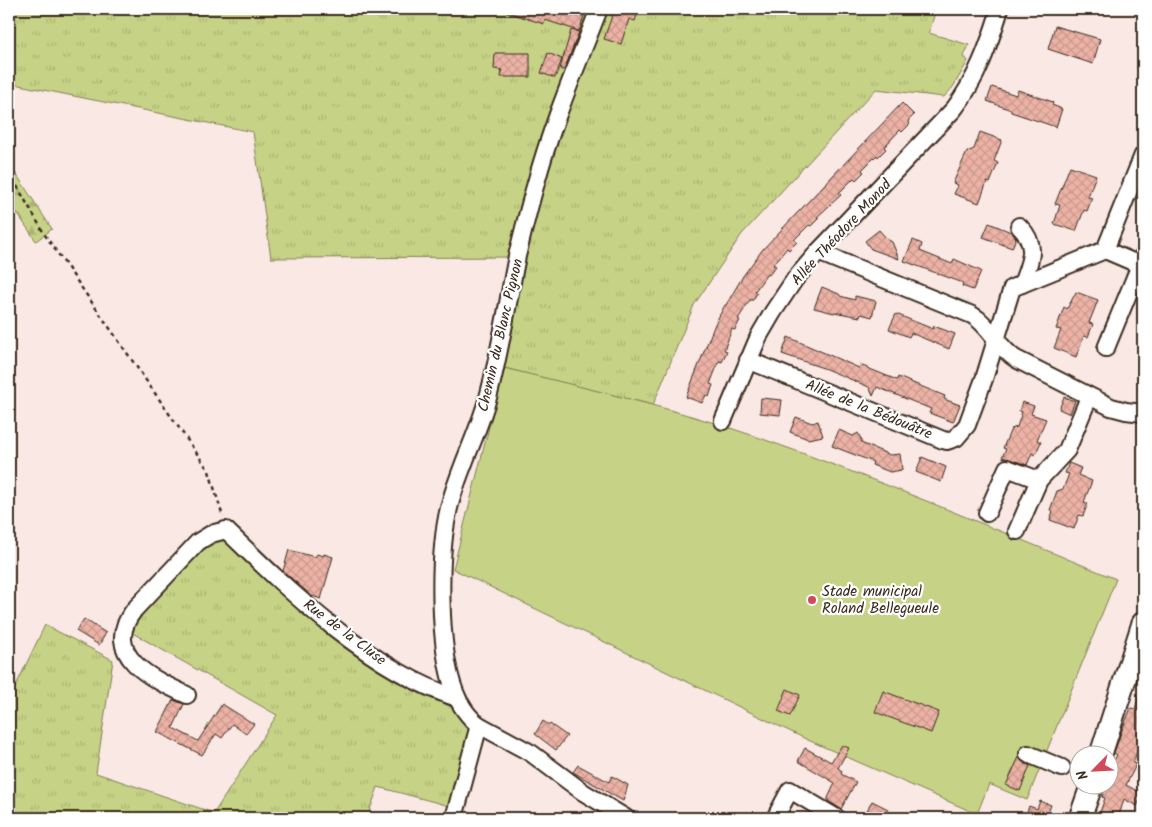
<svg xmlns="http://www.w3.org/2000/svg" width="1152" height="827" font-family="Kalam,sans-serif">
	<defs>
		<pattern id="grass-tufts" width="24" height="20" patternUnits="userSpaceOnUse" patternTransform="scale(1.25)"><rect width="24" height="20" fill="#c6d386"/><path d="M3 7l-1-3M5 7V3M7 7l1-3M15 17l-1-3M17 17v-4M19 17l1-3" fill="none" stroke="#abb573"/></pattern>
		<pattern id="forest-firs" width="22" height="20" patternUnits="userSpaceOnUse" patternTransform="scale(1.25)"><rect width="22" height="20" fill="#c6d386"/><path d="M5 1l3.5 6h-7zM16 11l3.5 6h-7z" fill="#abb573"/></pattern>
		<pattern id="building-cross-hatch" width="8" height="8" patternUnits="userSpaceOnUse" patternTransform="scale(1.25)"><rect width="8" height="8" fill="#ecb2a5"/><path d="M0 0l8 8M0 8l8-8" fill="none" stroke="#cb998e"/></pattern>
	</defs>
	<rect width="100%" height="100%" fill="#f9e8e4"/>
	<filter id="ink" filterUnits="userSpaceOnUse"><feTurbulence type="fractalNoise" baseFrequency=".02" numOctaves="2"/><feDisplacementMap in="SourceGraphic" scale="10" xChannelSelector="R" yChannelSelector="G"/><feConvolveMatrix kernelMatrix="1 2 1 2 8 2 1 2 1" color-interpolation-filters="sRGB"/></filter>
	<g filter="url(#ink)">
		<g fill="url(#grass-tufts)" stroke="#807e52">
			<path d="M9,9H936L929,33L969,45L964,56L968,61L953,87L944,97L876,89L742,234L694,305L653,405L504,368L513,298L522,257L271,258L253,132L9,83Z"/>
			<path d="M223,539L392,673L452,708L465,723L477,751L461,809L378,787L367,818H9V700L45,625L113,660L96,773L214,813L277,715L129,631L135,620L209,542Z"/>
		</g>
		<path fill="url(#forest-firs)" stroke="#807e52" d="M9,163L52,229L36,241L9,201Z"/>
		<path fill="#c6d386" stroke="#807e52" d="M504,368C589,389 674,408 757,437C878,479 997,530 1116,579L1027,800L989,784L977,814L808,740L453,569Z"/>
		<g fill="url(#building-cross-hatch)" stroke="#3b2a1e">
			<path d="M504,9H561L584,16L579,31L545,20L544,24L504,11Z"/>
			<path d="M609,9H639L635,21L629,19L621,44L604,39L613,13L608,12Z"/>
			<path d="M1055,26L1100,39L1093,64L1048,49Z"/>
			<path d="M571,30L579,32L564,70L560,69Z"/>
			<path d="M495,53H530V77H501L502,70L494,69Z"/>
			<path d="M548,53L562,59L555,78L541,73Z"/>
			<path d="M992,87L1016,95L1018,90L1053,102L1052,105L1062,109L1056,127L1011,112V110L987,101Z"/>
			<path d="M902,103L914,115L908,121L910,124L902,132L900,130L884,147L886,149L878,157L877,155L862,170L864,172L856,180L854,178L839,193L841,195L817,217L819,218L811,226L809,225L794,240L797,242L789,250L787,248L773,265L776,266L769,275L767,274L755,291L757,293L753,300H750L738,319L740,320L735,330L732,329L724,350L727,351L722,362L719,361L710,384L713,385L709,397L706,395L702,403L686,397L715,324L725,305H726L743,276L763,249Z"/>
			<path d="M980,132L1002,140L994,161L998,163L990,183L987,182L979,203L954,194L958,185L953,183L967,152L974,149Z"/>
			<path d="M1070,166L1096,175L1088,197L1092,198L1087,211L1084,210L1076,231L1054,224L1060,205L1055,204Z"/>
			<path d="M989,223L1011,232L1016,238L1012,248L983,237Z"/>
			<path d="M879,230L887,239L892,242L899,259L871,249L865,241Z"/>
			<path d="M913,240L922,244L920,251L952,264L954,259L981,271L973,290L962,286L963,283L904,261Z"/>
			<path d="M822,287L839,294L840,296L855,300V296L876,301L872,317L861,314L860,317L834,312V313L814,308Z"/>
			<path d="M1076,292L1098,300L1089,323L1093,324L1088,337L1084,336L1076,357L1054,348L1061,330L1056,329L1064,307L1067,309Z"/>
			<path d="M896,314L933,329L934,326L955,334L949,349L911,333L909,337L889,329Z"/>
			<path d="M788,337L859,368L860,365L897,380L898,377L945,396L944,399L960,405L953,422L929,413L931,409L877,387L873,396L869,387L826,369L782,354Z"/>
			<path d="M1064,397L1075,401L1070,414L1059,409Z"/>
			<path d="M761,398L782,400L780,415L760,413Z"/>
			<path d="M1022,402L1034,406L1031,414L1046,419L1037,440L1041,442L1035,455L1032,453L1027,465L1002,457L1006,449L1003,448L1011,429L1017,427L1022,412L1019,411Z"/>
			<path d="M796,417L812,423L818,421L823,436L808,439L790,432Z"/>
			<path d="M839,430L853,436L858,433L862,441L861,443L890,455L900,454L902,470L890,472L872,465L873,462L832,446Z"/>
			<path d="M922,457L946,467L941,482L916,472Z"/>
			<path d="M1069,463L1081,468L1078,475L1092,481L1084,502L1088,503L1083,516L1079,515L1074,529L1050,520L1053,511L1050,510L1057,491L1063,489L1069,474L1065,473Z"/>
			<path d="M289,550L315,557L317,554L323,556L324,554L333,557L321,599L312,596L283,571Z"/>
			<path d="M84,619L106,633L99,645L76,631Z"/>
			<path d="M787,689L800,695L790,716L778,711Z"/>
			<path d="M1141,689L1143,690V735L1133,763L1136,765L1126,785L1143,794L1137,806L1124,799L1119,816H1117L1116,818H1098L1105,798L1102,797L1106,784H1110V768L1117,755L1114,753L1122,730L1131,708L1135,709Z"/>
			<path d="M883,691L939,712L931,733L875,712Z"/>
			<path d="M173,700L184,704L173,728L198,741L222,704L254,724L246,734L232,724L222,738L216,734L202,755L157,732Z"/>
			<path d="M543,721L549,725L550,724L567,736L556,750L535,734Z"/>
			<path d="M842,745L849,748L838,768L842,771L841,774L856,782L841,809L828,801V798L835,783L798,761L805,748L831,762Z"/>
			<path d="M1019,757L1024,763L1030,766L1020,791L1006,785Z"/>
			<path d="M578,765L609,782L612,776L628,785L623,801L573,772Z"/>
			<path d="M872,801L888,809L883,818H863Z"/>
			<path d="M1040,801L1051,805L1048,813L1060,817L1059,818H1025L1029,806L1037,809Z"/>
		</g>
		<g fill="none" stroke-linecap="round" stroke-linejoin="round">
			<g stroke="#3b2a1e" stroke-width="20">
				<g id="minor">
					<path d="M599,9C577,66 552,123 536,183C529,207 523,232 517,256C508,301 501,346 490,390C480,431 459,467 449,508C438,553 438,648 455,692C459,704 469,718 479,725L531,753L583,792L626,818"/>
					<path d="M1019,226C1039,246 1030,261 1022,284"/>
					<path d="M1105,250L1140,265L1143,256"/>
					<path d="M818,252L972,315C990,325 998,348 1016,359L1111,407L1126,411L1143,413"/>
					<path d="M1106,348L1140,265"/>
					<path d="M748,360L943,440L947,441L956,438L967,425L984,379L1012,288L1105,250L1143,155"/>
					<path d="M723,421L759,336L773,312L795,279L818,252L954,109C977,79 989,45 1000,9"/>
					<path d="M987,513L1007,468L1039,480"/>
					<path d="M1017,531L1039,480L1067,450L1089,397"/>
					<path d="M187,695C152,679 100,655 134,610L198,542L211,534L226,530C290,592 370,670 457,698"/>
					<path d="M1028,754L1062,768"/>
					<path d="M454,818L479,725"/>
					<path d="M775,818L790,790L837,818"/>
				</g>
			</g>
			<g stroke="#3b2a1e" stroke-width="25">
				<g id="major">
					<path d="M1101,754L1143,623"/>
					<path d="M1080,818L1092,784"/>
				</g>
			</g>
			<path stroke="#3b2a1e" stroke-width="2.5" stroke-dasharray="4 4" stroke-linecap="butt" d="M9,172L45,235L209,471L223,517"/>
			<use href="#minor" stroke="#fff" stroke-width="16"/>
			<use href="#major" stroke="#fff" stroke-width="21"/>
		</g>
	</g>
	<circle fill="#d1495b" stroke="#fff" stroke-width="2" cx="812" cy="600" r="5"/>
	<g text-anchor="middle" stroke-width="4.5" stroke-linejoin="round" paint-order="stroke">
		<g font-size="15" fill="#3b2a1e" stroke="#fff">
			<text transform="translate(841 232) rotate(-47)" y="5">Allée Théodore Monod</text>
			<text transform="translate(500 335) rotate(-77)" y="5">Chemin du Blanc Pignon</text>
			<text transform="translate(869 409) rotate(22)" y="5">Allée de la Bédouâtre</text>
			<text transform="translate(345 632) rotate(37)" y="5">Rue de la Cluse</text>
		</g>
		<g font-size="15" fill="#3b2a1e" stroke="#fff" text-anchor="start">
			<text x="822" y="596">Stade municipal<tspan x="822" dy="17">Roland Bellegueule</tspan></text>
		</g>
	</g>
	<rect width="1152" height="827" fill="none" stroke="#fff" stroke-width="30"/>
	<rect x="15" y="15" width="1122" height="797" fill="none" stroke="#3b2a1e" stroke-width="2" filter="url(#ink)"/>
	<g transform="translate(1094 770) rotate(246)"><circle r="24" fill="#ffffff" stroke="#b1aaa5"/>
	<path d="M0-4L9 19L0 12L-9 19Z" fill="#d1495b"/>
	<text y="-8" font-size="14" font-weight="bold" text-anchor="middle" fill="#3b2a1e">N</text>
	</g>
</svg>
